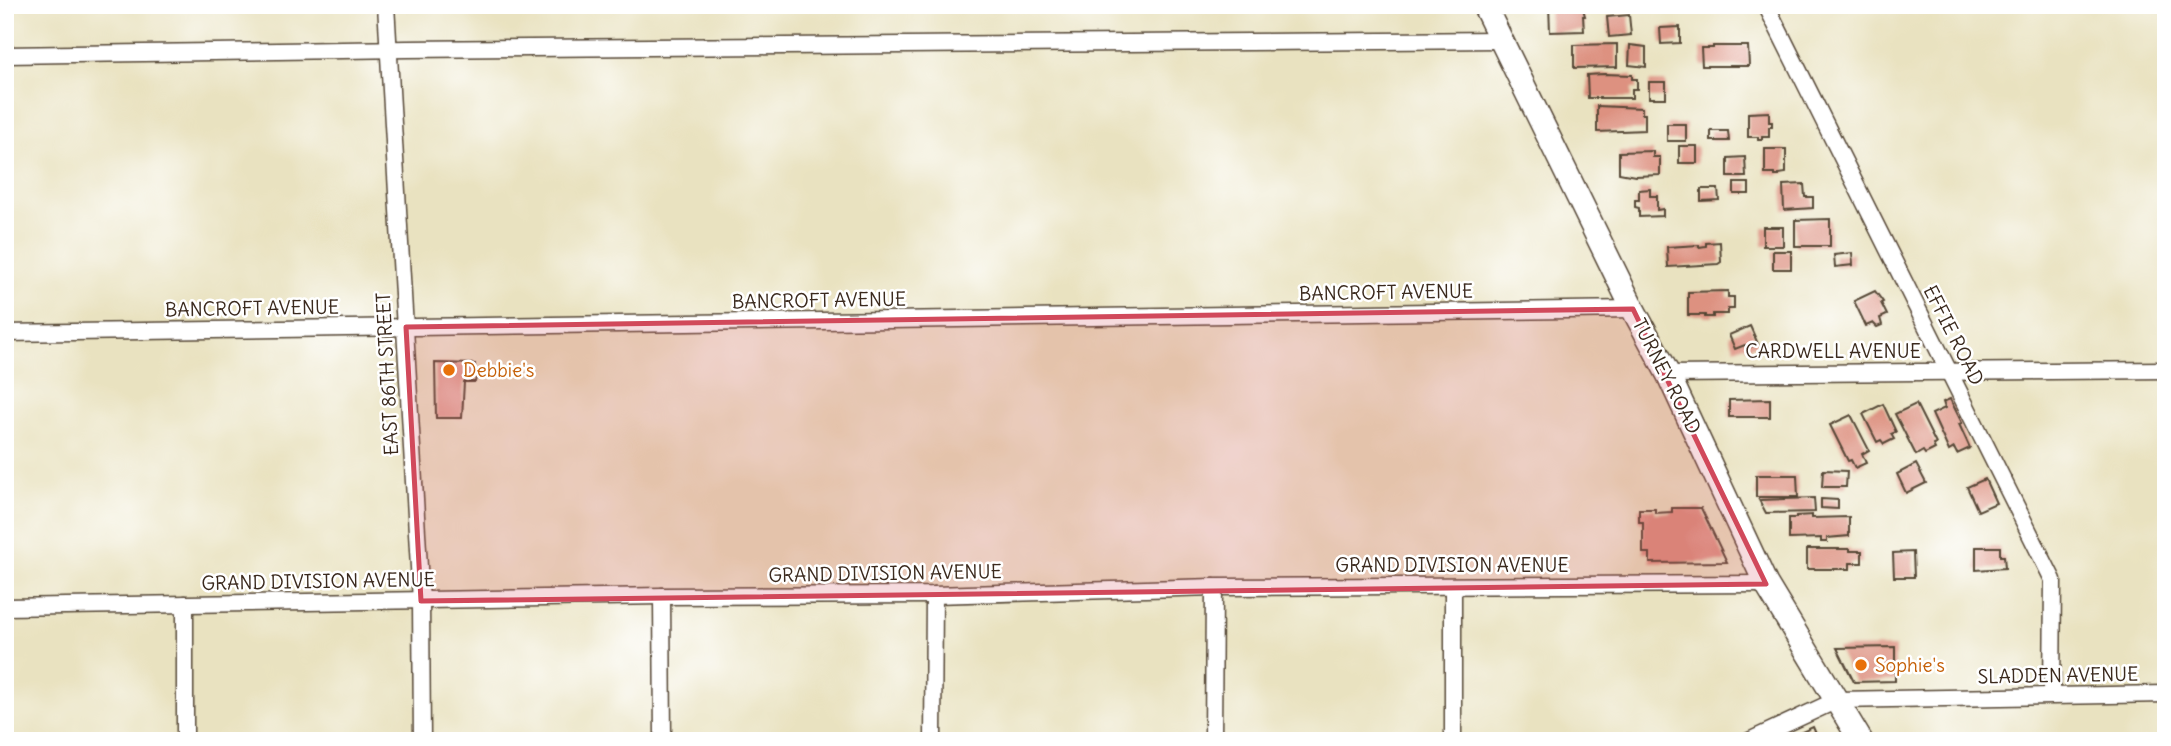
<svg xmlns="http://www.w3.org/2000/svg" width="2171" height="746" font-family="Delius,sans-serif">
	<rect width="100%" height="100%" fill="#fff"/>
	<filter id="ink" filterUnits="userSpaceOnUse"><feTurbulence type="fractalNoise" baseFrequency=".0143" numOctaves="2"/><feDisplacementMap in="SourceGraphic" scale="14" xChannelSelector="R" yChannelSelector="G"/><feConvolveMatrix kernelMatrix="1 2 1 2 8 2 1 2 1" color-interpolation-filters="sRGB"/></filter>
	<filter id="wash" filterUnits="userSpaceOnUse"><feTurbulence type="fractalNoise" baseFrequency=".00686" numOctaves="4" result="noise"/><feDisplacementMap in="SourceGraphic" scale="28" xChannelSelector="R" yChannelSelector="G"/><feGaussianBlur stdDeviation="1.57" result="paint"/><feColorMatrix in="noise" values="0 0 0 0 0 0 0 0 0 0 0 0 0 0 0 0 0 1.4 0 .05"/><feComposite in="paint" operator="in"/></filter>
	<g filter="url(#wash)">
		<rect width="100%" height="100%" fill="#e9e2c0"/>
		<g id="blocks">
			<g fill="#dd9180">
				<path d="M1549,5H1582L1585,16H1583L1584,31L1550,32Z"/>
				<path d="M1629,15L1631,35L1609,37L1607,17Z"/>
				<path d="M1680,27V43L1661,44L1660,28Z"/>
				<path d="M1617,44V67L1574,68V45Z"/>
				<path d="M1630,45L1646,47V67L1629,65Z"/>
				<path d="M1713,46H1748L1749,66H1702L1701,48H1713Z"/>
				<path d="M1604,74L1632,75V79H1637V89H1632V98H1588L1587,75Z"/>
				<rect x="1649" y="82" width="17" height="16"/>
				<path d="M1597,106L1642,108V114H1645V130L1597,132Z"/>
				<path d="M1769,112V122H1772V127H1769V137H1762V140H1758V137H1748V113Z"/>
				<rect x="1667" y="124" width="19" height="17"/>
				<path d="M1711,131H1728L1729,141H1711Z"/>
				<rect x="1679" y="146" width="18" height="17"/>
				<path d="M1765,149H1786V173L1779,174V176H1775V174H1765Z"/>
				<path d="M1653,151V157H1660V175L1635,176L1619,173V152Z"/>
				<path d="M1745,157L1746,177H1728V158Z"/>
				<rect x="1734" y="183" width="15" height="11"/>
				<path d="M1804,184L1805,197H1813V208L1784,210L1783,185Z"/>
				<path d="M1650,189V196H1657V210L1663,209V216L1639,217V208L1635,207V200H1639V190Z"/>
				<path d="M1701,189H1718L1719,200L1701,201Z"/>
				<path d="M1830,219V246H1795V220Z"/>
				<rect x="1763" y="227" width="20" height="19"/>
				<path d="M1720,242L1721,262L1718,264L1668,267L1667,247L1699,245V247L1706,246V243Z"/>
				<rect x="1773" y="251" width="18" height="18"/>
				<path d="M1852,253L1853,265L1835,267L1834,255Z"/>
				<path d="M1728,291V297H1734V309H1728V314H1713V317H1705V315H1688V292Z"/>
				<path d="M1875,291L1883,302L1881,303L1887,315L1880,318L1882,325L1877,327L1873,323L1866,326L1854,301Z"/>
				<path d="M1750,326L1758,344L1747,348L1745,345L1735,349L1729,335Z"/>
				<path d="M435,363L475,364V373H477L475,382H464L462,418H436Z"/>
				<path d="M1770,399V417H1729V400Z"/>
				<path d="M1950,399L1962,423L1959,424L1970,448L1957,454L1954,448L1949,451L1932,414L1945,408L1943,402Z"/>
				<path d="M1883,404L1896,432L1891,434L1894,439L1884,444L1881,440L1877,442L1863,414Z"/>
				<path d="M1916,404L1936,444L1933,445L1935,449L1925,454L1923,451L1916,455L1895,414Z"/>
				<path d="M1851,415L1869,450L1862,454L1866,463L1855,468L1851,460L1848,461L1830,425Z"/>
				<path d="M1916,464L1926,483L1906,493L1897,474Z"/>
				<path d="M1823,470L1847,471L1846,487H1822Z"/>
				<path d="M1756,475H1797L1798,497H1756Z"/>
				<path d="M1985,479L1996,503L1978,511L1967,487Z"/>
				<path d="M1814,498L1815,512L1766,513L1759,500Z"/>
				<path d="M1821,499L1838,500V509L1821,508Z"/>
				<path d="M1672,508H1701L1727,562L1650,563V553H1643V522H1639V509H1655V513L1672,512Z"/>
				<path d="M1812,515V518L1849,517V536L1827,538V542H1821V538L1789,539V518H1796V516Z"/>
				<path d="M1976,547H2000V556H2004L2005,568L1976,570Z"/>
				<path d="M1807,549H1850V551H1862V563H1850V569H1807Z"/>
				<path d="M1913,552L1914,577H1894L1893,553Z"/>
				<path d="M1895,647V681L1854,682L1837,648Z"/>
				<path d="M1813,727L1819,741H1782Z"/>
			</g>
		</g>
	</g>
	<g filter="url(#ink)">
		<use href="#blocks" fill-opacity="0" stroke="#554636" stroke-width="2"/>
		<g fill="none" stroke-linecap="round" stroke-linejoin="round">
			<g stroke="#554636" stroke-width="19">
				<g id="street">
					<path d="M386,5L421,601L422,741"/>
					<path d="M1766,5L2053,580L2052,695"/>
					<path d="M5,55L407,49L1500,40"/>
					<path d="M5,333L1633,309"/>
					<path d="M1668,374L2166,370"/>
					<path d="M1453,587V741"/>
					<path d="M662,596L663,741"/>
					<path d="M185,604V741"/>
					<path d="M5,607L662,596L934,595L1214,587L1766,584"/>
					<path d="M933,741L934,595"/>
					<path d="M1213,741L1214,587"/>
					<path d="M1749,741L1837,700L2166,694"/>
				</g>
			</g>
			<g stroke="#554636" stroke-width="26">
				<path id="secondary" d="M1484,5L1633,309L1668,374L1766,584L1861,741"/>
			</g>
			<use href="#street" stroke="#fff" stroke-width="16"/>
			<use href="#secondary" stroke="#fff" stroke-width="23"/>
		</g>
	</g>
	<path fill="#d1495b" fill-opacity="0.2" stroke="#d1495b" stroke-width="5" stroke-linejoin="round" d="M1633,309L1766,584L421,601L406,327Z"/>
	<g fill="#e8710a" stroke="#fff" stroke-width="2.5">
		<circle cx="449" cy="370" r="7"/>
		<circle cx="1861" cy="665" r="7"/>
	</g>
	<g text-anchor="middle" stroke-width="5" stroke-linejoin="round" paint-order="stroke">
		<g font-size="19" fill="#3b2a1e" stroke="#fff">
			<text transform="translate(1386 292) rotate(-1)" y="7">BANCROFT AVENUE</text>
			<text transform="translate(819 300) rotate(-1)" y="7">BANCROFT AVENUE</text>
			<text transform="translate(252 308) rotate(-1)" y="7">BANCROFT AVENUE</text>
			<text transform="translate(1954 335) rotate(63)" y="7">EFFIE ROAD</text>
			<text x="1833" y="358">CARDWELL AVENUE</text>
			<text transform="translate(387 374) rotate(-93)" y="7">EAST 86TH STREET</text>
			<text transform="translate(1667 376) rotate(63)" y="7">TURNEY ROAD</text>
			<text x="1452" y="572">GRAND DIVISION AVENUE</text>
			<text transform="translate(885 573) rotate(-1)" y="7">GRAND DIVISION AVENUE</text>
			<text transform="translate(318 581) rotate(-1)" y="7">GRAND DIVISION AVENUE</text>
			<text transform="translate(2058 675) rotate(-1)" y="7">SLADDEN AVENUE</text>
		</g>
		<g font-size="19" fill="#c56008" stroke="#fff" text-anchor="start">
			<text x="463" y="377">Debbie's</text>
			<text x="1875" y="672">Sophie's</text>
		</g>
	</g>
	<rect width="2171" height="746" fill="none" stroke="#fff" stroke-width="28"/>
</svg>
